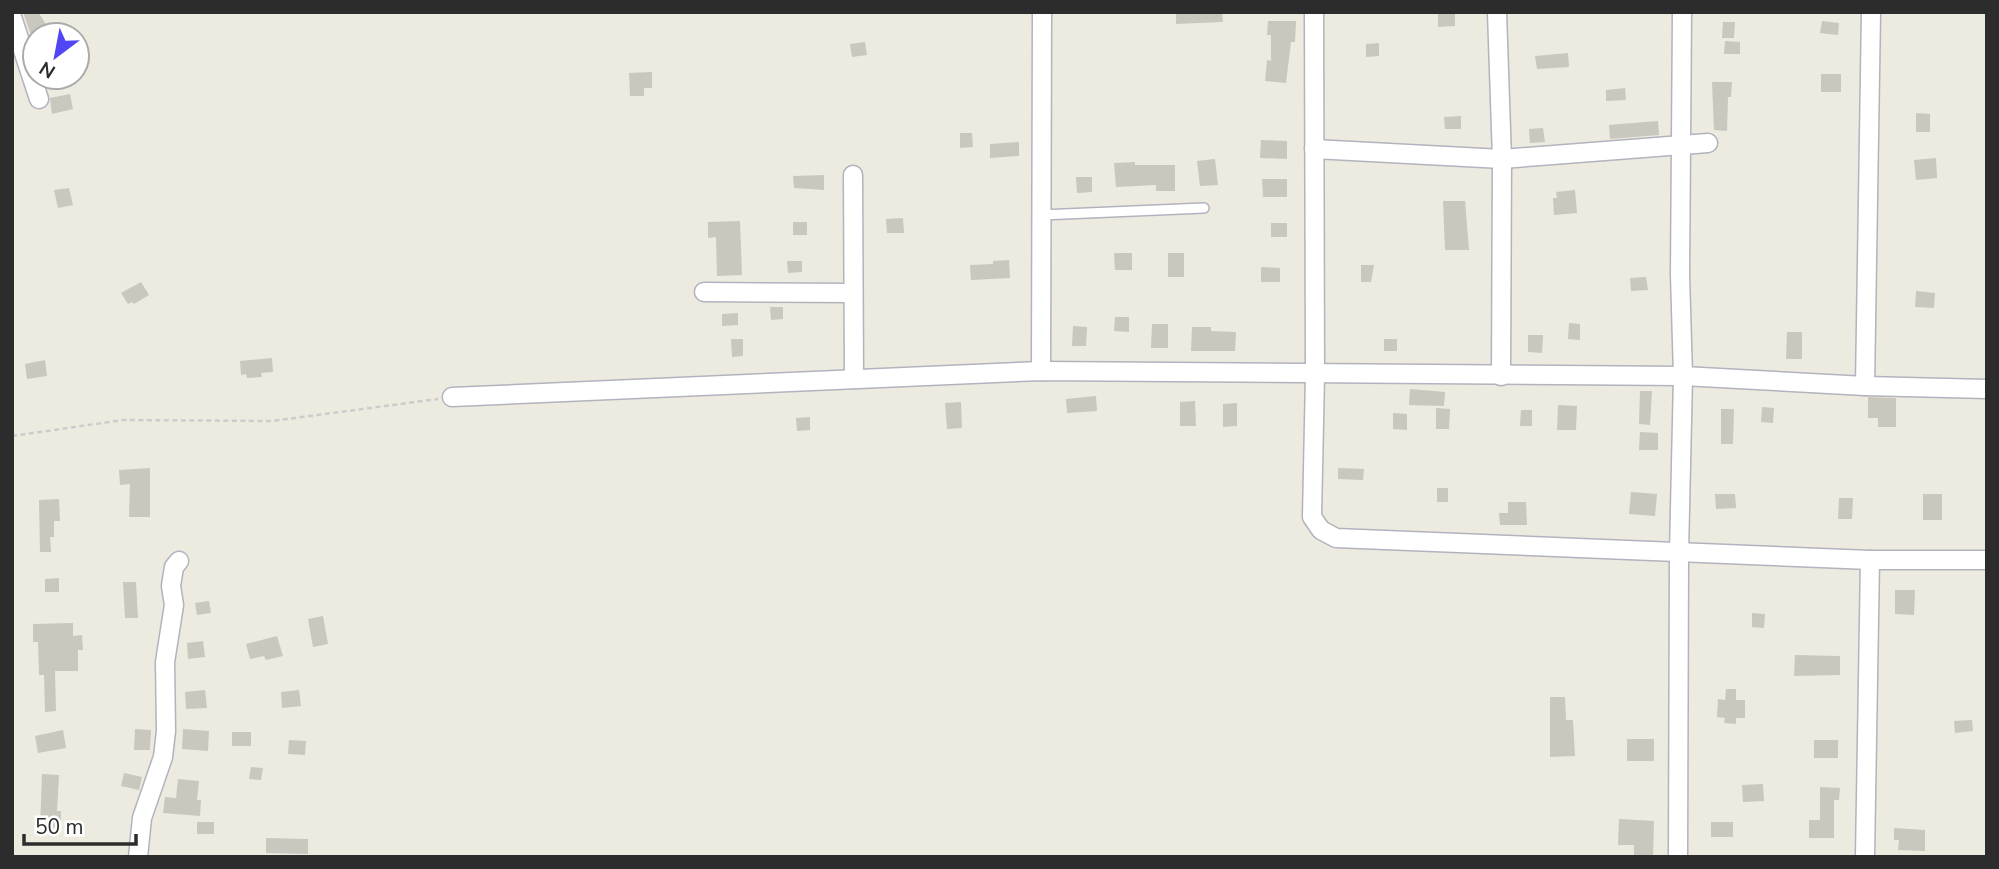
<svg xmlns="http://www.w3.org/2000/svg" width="1999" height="869" font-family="'Nunito Sans',sans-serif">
	<rect width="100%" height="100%" fill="#edebdf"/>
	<g fill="#c9c7be">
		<path d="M23,12H38L53,35H31Z"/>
		<path d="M1176,12H1222L1223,22L1176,24Z"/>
		<path d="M1438,12H1455V26L1438,27Z"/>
		<path d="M1268,21H1296L1295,42H1291L1286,83L1265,81L1267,60L1271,61V35H1267Z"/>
		<path d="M1822,21L1839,23L1838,35L1820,33Z"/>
		<path d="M1723,22H1735L1734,38H1722Z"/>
		<path d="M1725,41L1740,42V54H1724Z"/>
		<path d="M865,42L867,55L852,57L850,44Z"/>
		<path d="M1379,43V56L1366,57V44Z"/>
		<path d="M1568,53L1569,67L1537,69L1535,56Z"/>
		<path d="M652,72V88H644V96H630L629,73Z"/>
		<rect x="1821" y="74" width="20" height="18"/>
		<path d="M1712,82H1732L1731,97H1728L1727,131L1714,130Z"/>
		<path d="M1625,88L1626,100L1606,101V90Z"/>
		<path d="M70,94L73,109L52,114L50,98Z"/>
		<path d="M1916,113L1930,114V132H1916Z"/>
		<path d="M1461,116V129H1445L1444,117Z"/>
		<path d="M1658,121L1659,135L1610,139L1609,125Z"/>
		<path d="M1543,128L1545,142L1530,143L1529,129Z"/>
		<path d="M960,133H972L973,147L960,148Z"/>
		<path d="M1261,140L1287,141V159L1260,158Z"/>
		<path d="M1019,142V156L990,158V144Z"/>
		<path d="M1936,158L1937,178L1916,180L1914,160Z"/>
		<path d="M1215,159L1218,185L1200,186L1197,161Z"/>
		<path d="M1135,162V165H1175V191H1156V185L1116,187L1114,163Z"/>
		<path d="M824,175V190L794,188L793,176Z"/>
		<path d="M1076,177H1092V192L1077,193Z"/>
		<path d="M1262,179H1287V197H1263Z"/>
		<path d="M69,188L73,205L58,208L54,190Z"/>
		<path d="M1575,190L1577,213L1554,215L1553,198H1557L1556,192Z"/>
		<path d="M1443,201H1465L1469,250H1445Z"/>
		<path d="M903,218L904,233H887L886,219Z"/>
		<path d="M740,221L742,275L717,276L716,237L708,238V222Z"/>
		<rect x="793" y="222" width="14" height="13"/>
		<rect x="1271" y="223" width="16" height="14"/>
		<path d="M1114,253H1132V270H1115Z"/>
		<rect x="1168" y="253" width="16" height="24"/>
		<path d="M1009,260L1010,278L971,280L970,265L993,264V261Z"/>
		<path d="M787,261H802V272L788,273Z"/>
		<path d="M1361,265H1374L1371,282H1361Z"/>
		<path d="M1261,267L1280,268V282H1261Z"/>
		<path d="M1646,277L1648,290L1631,291L1630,278Z"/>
		<path d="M141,282L149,295L134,304L132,302L128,304L121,293Z"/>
		<path d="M1916,291L1935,293L1934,308L1915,307Z"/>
		<path d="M770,307H783V319L771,320Z"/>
		<path d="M738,313V325L722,326V314Z"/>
		<path d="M1115,317H1129V332L1114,331Z"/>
		<path d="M1569,323L1580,324V340L1568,339Z"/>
		<path d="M1152,324H1168V348H1151Z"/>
		<path d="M1073,326L1087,327L1086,346H1072Z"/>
		<path d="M1192,327H1211V331L1236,332L1235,351H1191Z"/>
		<path d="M1787,332H1802V359H1786Z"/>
		<path d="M1528,335H1543L1542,353L1528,352Z"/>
		<path d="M731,339H743V356L732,357Z"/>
		<rect x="1384" y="339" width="13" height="12"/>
		<path d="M272,358L273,372L261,373L262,377L247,378L246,374L241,375L240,361Z"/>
		<path d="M45,360L47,376L27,379L25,364Z"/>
		<path d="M1410,389L1445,392L1444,406L1409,405Z"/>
		<path d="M1640,391H1652L1650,425L1639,424Z"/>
		<path d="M1096,396L1097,411L1067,413L1066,399Z"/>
		<path d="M1868,397L1896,398V427H1878V418H1868Z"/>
		<path d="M1195,401L1196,426H1180V402Z"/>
		<path d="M961,402L962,428L947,429L945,403Z"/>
		<path d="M1237,403V426L1223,427V404Z"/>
		<path d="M1558,405L1577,406L1576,430H1557Z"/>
		<path d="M1762,407L1774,408L1773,423L1761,422Z"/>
		<path d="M1436,408L1450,409L1449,429H1436Z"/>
		<path d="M1721,409H1734L1733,444H1721Z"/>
		<path d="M1521,410H1532V426H1520Z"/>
		<path d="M1393,413L1407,414V430L1393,429Z"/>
		<path d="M810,417V430L797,431L796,418Z"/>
		<path d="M1640,432L1658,433V450H1639Z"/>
		<path d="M150,468V517H129L130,484L120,485L119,470Z"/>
		<path d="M1338,468L1364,469L1363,480L1338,479Z"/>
		<rect x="1437" y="488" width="11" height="14"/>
		<path d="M1631,492L1657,494L1655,516L1629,514Z"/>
		<path d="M1715,494H1735L1736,508L1716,509Z"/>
		<rect x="1923" y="494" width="19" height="26"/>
		<path d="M1839,498H1853L1852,519H1838Z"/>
		<path d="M59,499L60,521H54V537H50L51,552H40L39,500Z"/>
		<path d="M1508,502H1526L1527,525H1500L1499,513H1508Z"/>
		<path d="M59,578V592H45V579Z"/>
		<path d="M123,582H136L138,618H125Z"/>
		<path d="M1895,590H1915L1914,615L1895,614Z"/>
		<path d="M209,601L211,613L197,615L195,603Z"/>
		<path d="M1752,613L1765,614L1764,628L1752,627Z"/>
		<path d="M323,616L328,644L313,647L308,619Z"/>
		<path d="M73,623V636L82,635L83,650H78V671H55L56,711L45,712L44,675H39L38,642H33V624Z"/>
		<path d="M277,636L283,656L266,660L264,656L250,659L246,644Z"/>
		<path d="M203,641L205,657L188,659L187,643Z"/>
		<path d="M1795,655L1840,656V675L1794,676Z"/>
		<path d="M1726,689H1736V700H1745V718H1736V724L1724,723L1725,718L1717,717L1718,699L1725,700Z"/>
		<path d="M205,690L207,708L186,709L185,692Z"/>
		<path d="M299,690L301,706L282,708L281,692Z"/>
		<path d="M1550,697H1565L1566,720H1573L1575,756L1550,757Z"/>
		<path d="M1972,720L1973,731L1955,733L1954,721Z"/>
		<path d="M135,729L151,730L150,750H134Z"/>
		<path d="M183,729L209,731L208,751L182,749Z"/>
		<path d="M63,730L66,748L38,753L35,736Z"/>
		<rect x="232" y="732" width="19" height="14"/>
		<rect x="1627" y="739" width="27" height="22"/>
		<path d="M289,740L306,741L305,755L288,754Z"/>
		<rect x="1814" y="740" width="24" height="18"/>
		<path d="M251,767L263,768L261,780L249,779Z"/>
		<path d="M124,773L142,777L139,790L121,786Z"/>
		<path d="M42,774L59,775L57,811H61V828L40,827Z"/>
		<path d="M178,779L199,781L197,800H201L200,816L163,813L165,797L176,798Z"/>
		<path d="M1763,784L1764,801L1743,802L1742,785Z"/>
		<path d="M1820,787L1840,788L1839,800H1834V838H1809V820H1820Z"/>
		<path d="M1619,819L1654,821L1653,857H1634V845H1618Z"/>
		<rect x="197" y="822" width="17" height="12"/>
		<rect x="1711" y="822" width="22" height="15"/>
		<path d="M1894,828L1925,830V851L1898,850L1899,840H1894Z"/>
		<path d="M266,838L308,839V854L266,853Z"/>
	</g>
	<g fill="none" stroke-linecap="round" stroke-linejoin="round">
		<g stroke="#b3b2bf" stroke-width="12">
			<path id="service" d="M1041,215L1204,208"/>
		</g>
		<g stroke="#b3b2bf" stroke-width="21">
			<g id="minor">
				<path d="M1314,12L1315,375L1312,517L1321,530L1336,538L1870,560H1987"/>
				<path d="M1497,12L1502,159L1501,376"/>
				<path d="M12,17L39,99"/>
				<path d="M1314,149L1502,159L1708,143"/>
				<path d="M853,175L854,379"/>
				<path d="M704,292L853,293"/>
				<path d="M1041,371L1042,12"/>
				<path d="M1865,386L1871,12"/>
				<path d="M452,397L1041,371L1683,376L1865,386L1987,389"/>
				<path d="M138,857L142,818L163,757L166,731L165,662L174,605L171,586L174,567L179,561"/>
				<path d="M1678,857L1679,553L1683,376L1680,275L1682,12"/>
				<path d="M1865,857L1870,560"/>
			</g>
		</g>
		<path stroke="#ccc" stroke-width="2.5" stroke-dasharray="5 3.5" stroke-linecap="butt" d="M12,436L123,420L272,421L438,399"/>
		<use href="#service" stroke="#fff" stroke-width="9"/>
		<use href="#minor" stroke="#fff" stroke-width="18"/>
	</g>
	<rect width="1999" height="869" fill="none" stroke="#2c2c2c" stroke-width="28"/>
	<g transform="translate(56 56) rotate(212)"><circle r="33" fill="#ffffff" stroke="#ababab" stroke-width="2"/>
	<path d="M0-5L12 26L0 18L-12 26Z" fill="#5245f4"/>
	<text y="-10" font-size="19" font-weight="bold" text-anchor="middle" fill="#2c2c2c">N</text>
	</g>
	<path d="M24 834v10h112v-10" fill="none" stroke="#2c2c2c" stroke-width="3.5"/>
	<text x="35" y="834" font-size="21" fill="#2c2c2c" stroke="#ffffff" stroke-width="5" paint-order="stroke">50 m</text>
</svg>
